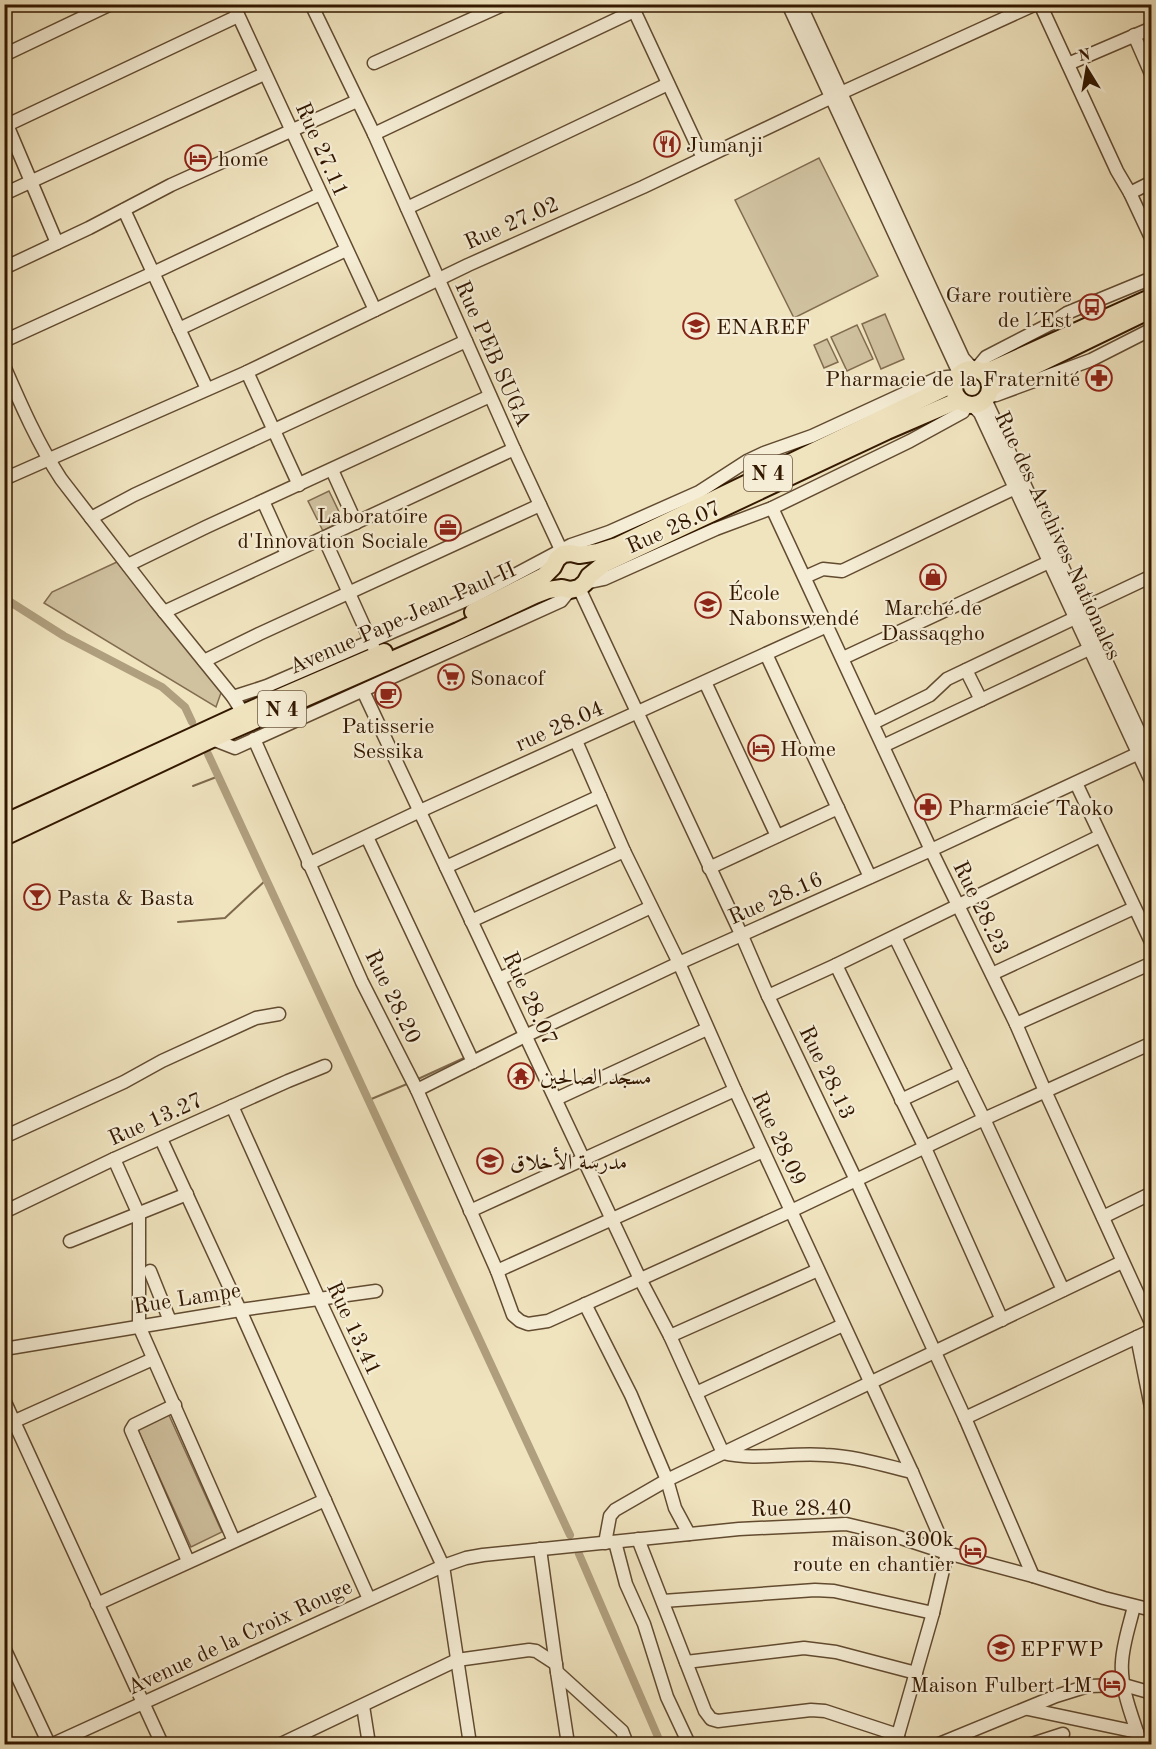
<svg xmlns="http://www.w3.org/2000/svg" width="1156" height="1749" font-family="'Old Standard TT',Amiri,serif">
	<rect width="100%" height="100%" fill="#f0e4bf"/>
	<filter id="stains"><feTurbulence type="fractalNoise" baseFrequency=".00333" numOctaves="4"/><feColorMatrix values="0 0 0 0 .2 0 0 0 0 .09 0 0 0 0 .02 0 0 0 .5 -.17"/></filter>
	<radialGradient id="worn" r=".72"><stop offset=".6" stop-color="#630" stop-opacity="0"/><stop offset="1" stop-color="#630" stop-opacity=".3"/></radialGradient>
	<g fill="#d0c19f" stroke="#826c50" stroke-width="1.5">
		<path d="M819,158L878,276L794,318L735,200Z"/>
		<path d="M885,314L904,359L881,369L862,324Z"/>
		<path d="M857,325L873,359L847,371L831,337Z"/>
		<path d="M827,339L838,362L824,368L814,345Z"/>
		<path d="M329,491L343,520L323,531L308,501Z"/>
		<path d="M117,562L222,690L216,707L44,603L52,592Z"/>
		<path d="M168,1413L222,1532L191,1547L137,1428Z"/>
	</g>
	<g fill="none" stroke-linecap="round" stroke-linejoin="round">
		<g stroke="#7e694c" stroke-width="2">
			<path d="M193,786L219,776"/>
			<path d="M178,922L225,918L267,879"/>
			<path d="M476,1053L504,1040"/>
			<path d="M418,1079L464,1058"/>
			<path d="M369,1100L407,1084"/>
		</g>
		<g stroke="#b09f7e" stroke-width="8">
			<path d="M4,598L64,636L162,687L185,707L192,722"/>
			<path d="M208,754L570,1535"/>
			<path d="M579,1554L661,1744"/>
		</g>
		<g stroke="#624b30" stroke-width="15">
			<g id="minor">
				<path d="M233,4L375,310"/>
				<path d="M311,4L374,134L514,449L563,554"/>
				<path d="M788,4L959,373"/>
				<path d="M800,4L963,358L972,368"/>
				<path d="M1040,4L1117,171L1130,193L1152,240"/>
				<path d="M632,6L703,158"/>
				<path d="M1134,35L1152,76"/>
				<path d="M4,55L111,4"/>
				<path d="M374,63L505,4"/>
				<path d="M1068,64L1152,28"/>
				<path d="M5,120L57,243"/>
				<path d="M7,125L238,16"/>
				<path d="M374,134L634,11"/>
				<path d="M1130,193L1152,182"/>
				<path d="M4,194L264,74"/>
				<path d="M407,208L668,84"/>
				<path d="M124,210L207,389"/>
				<path d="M4,268L89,228L171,185L357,101"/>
				<path d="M179,329L346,250"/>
				<path d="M4,341L153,273L320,194"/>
				<path d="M4,366C21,405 38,444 61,479L156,602L233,697L243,713"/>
				<path d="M976,369L986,357L1050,324L1067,313L1152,278"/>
				<path d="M247,372L299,485"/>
				<path d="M988,396L996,395L1091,360L1152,329"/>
				<path d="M985,399L1152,760"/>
				<path d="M972,405L980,413L1152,783"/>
				<path d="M332,470L356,523"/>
				<path d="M4,479L247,372L468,265L643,187L832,97L1036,4"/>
				<path d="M263,501L287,554"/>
				<path d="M772,508L931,850L1016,1024L1045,1091L1152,1325"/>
				<path d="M91,518L134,495L466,341"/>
				<path d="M324,538L373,646"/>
				<path d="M128,565L206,527L490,396"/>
				<path d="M805,577L823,569L842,571L1015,488"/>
				<path d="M585,583L604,579L716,529L772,508L910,441L963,412L967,404"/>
				<path d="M579,588L742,936L768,996L856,1180L965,1418L1033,1576"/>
				<path d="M1082,609L1152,576"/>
				<path d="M164,612L514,449"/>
				<path d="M766,654L870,877"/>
				<path d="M843,658L1049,562"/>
				<path d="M204,661L259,634L540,505"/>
				<path d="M966,670L981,700"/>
				<path d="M705,682L777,836"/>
				<path d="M363,691L640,1279L670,1336L723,1453C756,1461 791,1452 825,1455C855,1456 883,1465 912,1472"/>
				<path d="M233,697L267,686L473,597L571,545L609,532L699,492L747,461L764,453L812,436L938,378L957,376"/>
				<path d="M873,723L930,695L947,679L1075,618"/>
				<path d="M212,739L235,748L561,601L570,590"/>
				<path d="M254,739L362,982L417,1090L497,1271L513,1315L520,1321L528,1324L548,1321L791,1211L984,1119L1152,1043"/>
				<path d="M576,741L624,851L679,963L735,1090L912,1472L947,1553L933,1613L898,1735L897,1744"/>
				<path d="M883,746L1089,649"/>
				<path d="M1076,783L1152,944"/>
				<path d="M367,837L473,1062"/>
				<path d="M308,864L420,811L827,626"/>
				<path d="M446,867L600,796"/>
				<path d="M709,868L838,808"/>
				<path d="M471,921L624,851"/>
				<path d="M895,937L984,1119L1063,1290"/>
				<path d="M836,965L925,1148L1002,1320"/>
				<path d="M992,974L1134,908"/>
				<path d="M499,979L651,907"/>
				<path d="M768,996L836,965L1100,836"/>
				<path d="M1016,1024L1152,963"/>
				<path d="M417,1090L525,1036L679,963L931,850L1152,747"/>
				<path d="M556,1099L707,1029"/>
				<path d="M901,1100L961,1072"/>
				<path d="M232,1106L319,1299L443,1566L470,1744"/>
				<path d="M4,1137L124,1082L162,1061L256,1018L279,1014"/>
				<path d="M161,1139L240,1310L369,1599"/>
				<path d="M114,1159L139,1215V1326L234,1541"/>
				<path d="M470,1211L735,1090"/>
				<path d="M4,1212L114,1159L288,1081L325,1066"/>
				<path d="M1103,1217L1152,1193"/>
				<path d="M70,1241L187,1194"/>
				<path d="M150,1271L170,1321"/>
				<path d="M497,1271L763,1151"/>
				<path d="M585,1304L631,1395L667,1480L675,1508L689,1534"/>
				<path d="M670,1336L818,1270"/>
				<path d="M1137,1337L1152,1412"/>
				<path d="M4,1349L240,1310L376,1291"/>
				<path d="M696,1393L843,1325"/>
				<path d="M4,1400L162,1744"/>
				<path d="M175,1405L134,1425L131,1430L188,1561"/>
				<path d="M965,1418L1152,1330"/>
				<path d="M15,1421L153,1359"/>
				<path d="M638,1539L705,1711L711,1719L718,1721L811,1710L825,1711L898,1735"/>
				<path d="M615,1542L626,1584L644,1624L667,1697L689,1744"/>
				<path d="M605,1543L610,1516L615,1510L667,1480L1122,1262"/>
				<path d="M540,1549L557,1672L622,1731L627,1744"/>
				<path d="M663,1601L815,1590L834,1591L933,1613"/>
				<path d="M97,1604L325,1500"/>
				<path d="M1134,1606C1130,1624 1123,1643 1122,1662C1120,1689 1133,1718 1141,1744"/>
				<path d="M4,1648L49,1744"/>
				<path d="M686,1662L804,1648L836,1652L916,1673"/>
				<path d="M557,1672L568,1744"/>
				<path d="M363,1706L369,1744"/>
				<path d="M1028,1709L1137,1732"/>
				<path d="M53,1744L443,1566L466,1558L483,1555L739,1529L846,1524L892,1535L947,1553L1033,1576L1104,1598L1152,1610"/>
				<path d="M281,1744L457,1660L529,1650L536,1651L556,1664"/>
				<path d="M939,1744L1056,1696L1088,1686L1124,1685L1152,1693"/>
				<path d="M1032,1744L1063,1734"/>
			</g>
		</g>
		<g stroke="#331800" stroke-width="20">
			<g id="highway">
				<circle cx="972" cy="387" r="18"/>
				<path d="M983,372L993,369L1152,297"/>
				<path d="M990,389L999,383L1152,309"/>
				<path d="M473,612L544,576L553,567L557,559L563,554L571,553L579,555L598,552L617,546L953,384"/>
				<path d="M4,823L243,713L384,652"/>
				<path d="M4,837L212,739L458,631L535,595L548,590L562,588L570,590L579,588L585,583L589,576L604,564L887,431L959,400"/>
			</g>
		</g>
		<use href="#minor" stroke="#f5edd5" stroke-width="12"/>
		<use href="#highway" stroke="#f0e4bf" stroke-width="16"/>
	</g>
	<defs>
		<g id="restaurant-ring" transform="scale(1.35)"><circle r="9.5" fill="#f5edd5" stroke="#8f2418" stroke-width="1.5"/><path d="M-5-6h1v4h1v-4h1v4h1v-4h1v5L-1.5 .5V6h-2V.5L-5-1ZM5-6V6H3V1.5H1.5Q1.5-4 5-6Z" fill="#8f2418"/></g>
		<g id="hotel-ring" transform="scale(1.35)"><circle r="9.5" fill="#f5edd5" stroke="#8f2418" stroke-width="1.5"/><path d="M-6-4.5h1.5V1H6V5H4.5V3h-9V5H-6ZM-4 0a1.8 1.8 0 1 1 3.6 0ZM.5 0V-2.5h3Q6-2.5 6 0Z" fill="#8f2418"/></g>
		<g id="bus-ring" transform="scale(1.35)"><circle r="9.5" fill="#f5edd5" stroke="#8f2418" stroke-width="1.5"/><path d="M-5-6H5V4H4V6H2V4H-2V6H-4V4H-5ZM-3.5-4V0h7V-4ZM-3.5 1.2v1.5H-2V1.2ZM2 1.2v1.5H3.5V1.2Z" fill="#8f2418"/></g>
		<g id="university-ring" transform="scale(1.35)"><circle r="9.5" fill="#f5edd5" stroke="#8f2418" stroke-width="1.5"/><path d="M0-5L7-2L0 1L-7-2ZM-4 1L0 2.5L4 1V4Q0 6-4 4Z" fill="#8f2418"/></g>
		<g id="pharmacy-ring" transform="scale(1.35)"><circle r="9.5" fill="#f5edd5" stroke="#8f2418" stroke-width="1.5"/><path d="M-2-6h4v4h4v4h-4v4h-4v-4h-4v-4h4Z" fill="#8f2418"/></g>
		<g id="office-ring" transform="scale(1.35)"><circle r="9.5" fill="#f5edd5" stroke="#8f2418" stroke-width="1.5"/><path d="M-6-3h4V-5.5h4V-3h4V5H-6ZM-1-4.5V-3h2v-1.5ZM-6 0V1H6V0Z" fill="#8f2418"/></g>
		<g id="shop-ring" transform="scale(1.35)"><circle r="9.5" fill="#f5edd5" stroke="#8f2418" stroke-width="1.5"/><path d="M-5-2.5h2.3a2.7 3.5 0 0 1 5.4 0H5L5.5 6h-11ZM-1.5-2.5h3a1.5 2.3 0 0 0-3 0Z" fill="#8f2418"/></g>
		<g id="school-ring" transform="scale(1.35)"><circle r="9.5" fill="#f5edd5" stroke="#8f2418" stroke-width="1.5"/><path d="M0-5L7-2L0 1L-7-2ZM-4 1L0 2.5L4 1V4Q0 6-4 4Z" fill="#8f2418"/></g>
		<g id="supermarket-ring" transform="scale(1.35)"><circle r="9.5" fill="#f5edd5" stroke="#8f2418" stroke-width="1.5"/><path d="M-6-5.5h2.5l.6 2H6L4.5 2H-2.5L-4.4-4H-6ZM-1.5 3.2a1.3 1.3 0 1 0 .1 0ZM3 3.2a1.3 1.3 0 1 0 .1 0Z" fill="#8f2418"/></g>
		<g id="cafe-ring" transform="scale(1.35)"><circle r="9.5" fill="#f5edd5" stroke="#8f2418" stroke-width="1.5"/><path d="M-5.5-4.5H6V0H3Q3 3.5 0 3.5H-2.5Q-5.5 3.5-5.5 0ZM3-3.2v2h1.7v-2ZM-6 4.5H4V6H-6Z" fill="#8f2418"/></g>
		<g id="bar-ring" transform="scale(1.35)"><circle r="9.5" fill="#f5edd5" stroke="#8f2418" stroke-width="1.5"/><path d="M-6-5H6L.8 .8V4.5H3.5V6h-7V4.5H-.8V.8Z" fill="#8f2418"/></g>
		<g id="temple-ring" transform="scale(1.35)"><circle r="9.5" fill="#f5edd5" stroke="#8f2418" stroke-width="1.5"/><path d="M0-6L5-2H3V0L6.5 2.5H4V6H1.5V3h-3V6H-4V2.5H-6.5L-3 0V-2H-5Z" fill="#8f2418"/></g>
	</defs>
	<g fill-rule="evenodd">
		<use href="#restaurant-ring" x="667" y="144"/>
		<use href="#hotel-ring" x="198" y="158"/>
		<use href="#bus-ring" x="1092" y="307"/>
		<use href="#university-ring" x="696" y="326"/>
		<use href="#pharmacy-ring" x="1099" y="378"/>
		<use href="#office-ring" x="448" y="528"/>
		<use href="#shop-ring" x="933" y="577"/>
		<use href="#school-ring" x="708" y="605"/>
		<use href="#supermarket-ring" x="451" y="677"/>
		<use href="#cafe-ring" x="388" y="695"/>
		<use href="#hotel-ring" x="761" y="748"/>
		<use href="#pharmacy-ring" x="928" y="807"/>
		<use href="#bar-ring" x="37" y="897"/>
		<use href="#temple-ring" x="521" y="1076"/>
		<use href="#school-ring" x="490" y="1161"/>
		<use href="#hotel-ring" x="973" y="1551"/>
		<use href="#school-ring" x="1001" y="1648"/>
		<use href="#hotel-ring" x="1112" y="1684"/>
	</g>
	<g text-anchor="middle" stroke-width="4.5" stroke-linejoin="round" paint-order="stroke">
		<g fill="#f5edd5" stroke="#6d5840" stroke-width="1.5">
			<rect x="744" y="455" width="48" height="36" rx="4.5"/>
			<rect x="258" y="691" width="48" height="36" rx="4.5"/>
		</g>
		<g font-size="21" font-weight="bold" fill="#331800">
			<text x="768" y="480">N 4</text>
			<text x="282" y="716">N 4</text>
		</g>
		<g font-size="22" fill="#331800" stroke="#f5edd5" text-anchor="start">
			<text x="686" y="152">Jumanji</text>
			<text x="218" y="166">home</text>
			<text x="1072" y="302" text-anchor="end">Gare routière<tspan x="1072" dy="25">de l´Est</tspan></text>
			<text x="716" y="334">ENAREF</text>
			<text x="1080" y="386" text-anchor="end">Pharmacie de la Fraternité</text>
			<text x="428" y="523" text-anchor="end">Laboratoire<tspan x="428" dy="25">d'Innovation Sociale</tspan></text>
			<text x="728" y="600">École<tspan x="728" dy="25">Nabonswendé</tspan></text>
			<text x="933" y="615" text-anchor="middle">Marché de<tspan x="933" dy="25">Dassaqgho</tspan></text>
			<text x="470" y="685">Sonacof</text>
			<text x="388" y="733" text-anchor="middle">Patisserie<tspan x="388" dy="25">Sessika</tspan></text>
			<text x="780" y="756">Home</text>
			<text x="948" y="815">Pharmacie Taoko</text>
			<text x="57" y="905">Pasta &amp; Basta</text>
			<text x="540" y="1084">مسجد الصالحين</text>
			<text x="510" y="1169">مدرسة الأخلاق</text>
			<text x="954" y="1546" text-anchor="end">maison 300k<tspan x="954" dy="25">route en chantier</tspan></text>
			<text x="1020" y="1656">EPFWP</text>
			<text x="1092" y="1692" text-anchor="end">Maison Fulbert 1M</text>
		</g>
		<g font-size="22" fill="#331800" stroke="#f5edd5">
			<text transform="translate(323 149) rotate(66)" y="8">Rue 27.11</text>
			<text transform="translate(511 222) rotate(-24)" y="8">Rue 27.02</text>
			<text transform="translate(494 353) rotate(66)" y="8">Rue PEB SUGA</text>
			<text transform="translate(673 526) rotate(-24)" y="8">Rue 28.07</text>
			<text transform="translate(1059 535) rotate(65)" y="8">Rue des Archives Nationales</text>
			<text transform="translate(402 617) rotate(-24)" y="8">Avenue Pape Jean Paul II</text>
			<text transform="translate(559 725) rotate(-24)" y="8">rue 28.04</text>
			<text transform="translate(775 897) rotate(-24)" y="8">Rue 28.16</text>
			<text transform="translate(982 907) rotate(64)" y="8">Rue 28.23</text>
			<text transform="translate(394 996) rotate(64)" y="8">Rue 28.20</text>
			<text transform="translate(531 998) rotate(65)" y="8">Rue 28.07</text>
			<text transform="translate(828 1072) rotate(64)" y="8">Rue 28.13</text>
			<text transform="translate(155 1118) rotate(-24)" y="8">Rue 13.27</text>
			<text transform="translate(780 1138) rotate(65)" y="8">Rue 28.09</text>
			<text transform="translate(187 1297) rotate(-9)" y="8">Rue Lampe</text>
			<text transform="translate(355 1328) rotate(65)" y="8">Rue 13.41</text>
			<text transform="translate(801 1507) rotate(-1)" y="8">Rue 28.40</text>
			<text transform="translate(239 1636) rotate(-25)" y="8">Avenue de la Croix Rouge</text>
		</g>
	</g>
	<rect width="1156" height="1749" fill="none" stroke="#f0e4bf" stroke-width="24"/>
	<rect x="6" y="6" width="1144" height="1737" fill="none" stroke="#331800" stroke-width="3"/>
	<rect x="12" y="12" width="1132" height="1725" fill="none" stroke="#331800" stroke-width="1.5"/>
	<g transform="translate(1087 69) rotate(349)" stroke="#f5edd5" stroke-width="4.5" paint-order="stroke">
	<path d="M0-4.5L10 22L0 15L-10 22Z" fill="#331800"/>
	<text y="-9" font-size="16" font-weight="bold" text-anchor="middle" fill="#331800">N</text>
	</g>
	<rect width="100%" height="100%" filter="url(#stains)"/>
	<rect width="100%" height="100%" fill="url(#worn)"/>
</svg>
